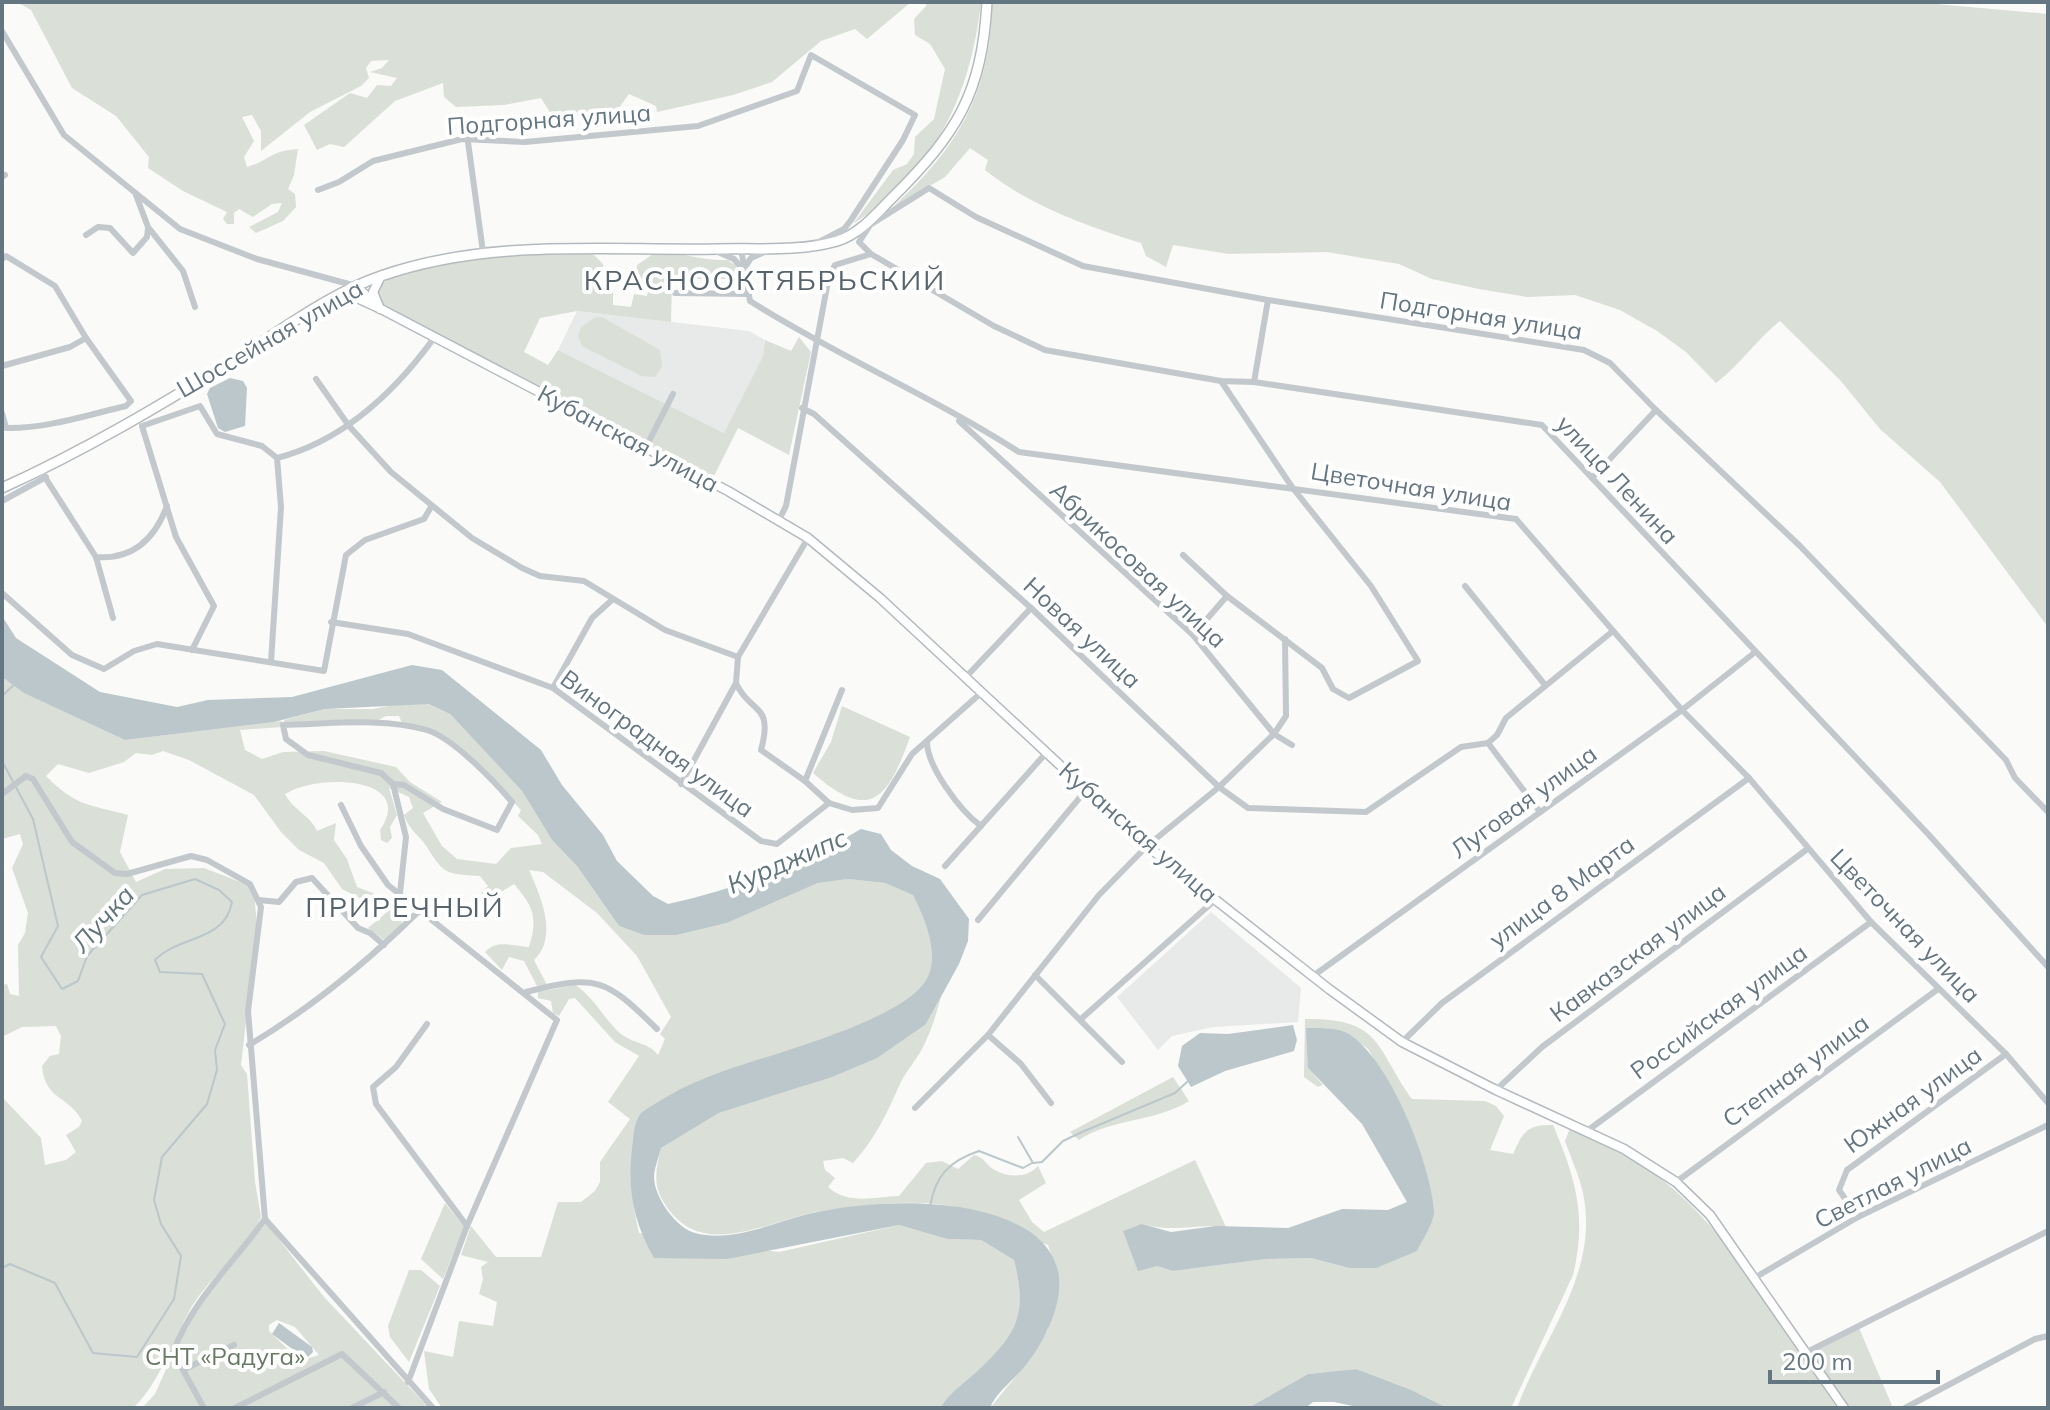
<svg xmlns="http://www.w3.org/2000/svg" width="2050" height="1410" font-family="Mulish,sans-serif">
	<rect width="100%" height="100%" fill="#fafaf8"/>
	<g fill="#e8e9e9">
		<path d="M577,311L749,331L765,340L763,356L724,433L558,350Z"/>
		<path d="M1211,912L1301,988L1298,1022L1213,1027L1172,1036L1158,1050L1117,997Z"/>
	</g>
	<g fill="#dadfd7" fill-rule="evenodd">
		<path d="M17,2H911L867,39L855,29L821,41L772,82L733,95L657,112L656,106L629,94L616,112L638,111L632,119L551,114L541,98L504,105L456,107L444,97L443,83L395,101L344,147L330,144L317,150L304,125L350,93L367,98L377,85L391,86L397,78L370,72L382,68L389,60L371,61L366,68L369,78L361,86L310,112L261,151V131L252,115L242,117L254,141L244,157L247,167C271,160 269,151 298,149L294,175L288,189L295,194L296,207L283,221L256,233L249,227L278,212L282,203L272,204L253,217L239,209L234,213V224H227L223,219L227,212L183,191L148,168L149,157L116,116L72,88L31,10Z"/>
		<path d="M922,2H981C970,98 935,170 853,224L893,170L907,164L914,154L915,137L934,119L945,69L930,44L915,35L914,19L927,5Z"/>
		<path d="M992,2H1913L2048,14V627L1940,482L1880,429L1840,380L1780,321C1756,340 1741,364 1716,383L1686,352L1657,331L1620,310L1575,295L1527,297L1479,289L1432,279L1399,264L1327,252L1229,254L1173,245L1166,267L1146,256L1141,243C1089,227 1028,205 985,170L988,160L970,148L945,177L892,208C959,146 990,95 992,2Z"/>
		<path d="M656,252C684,252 700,261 728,260L736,266L738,279H672L671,322L577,311L540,318L524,352L548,365L558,350L724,433L763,356L765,340L791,351L799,337L811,352L789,455L738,428L713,478L383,307L376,292C393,255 545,254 584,253L594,255L603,264V276L595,278V289L613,290V305L631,307L634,294L647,296L650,283L642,281L639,290L636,289L637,265Z"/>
		<path d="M596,317H602L660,350L662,367L655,377L642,376L582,346L578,336L581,327Z"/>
		<path d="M2,677L25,693L125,740L282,721V727L240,730L245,750L262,759L283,752L324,751L396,767L410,782L442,802L423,813L442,846L457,859L496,864L511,848L542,844L538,835L518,816L521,810L459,746L402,723L399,716H386L377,721L284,724V720L325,709H373L399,704H427L450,714L522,791L552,840L577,866L619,926L644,935H677L727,923L818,883L848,879L885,883L914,895C924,917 939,952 928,976C908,1024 755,1057 705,1078C682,1087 661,1099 641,1114C630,1160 628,1186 639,1233L779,1252L899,1225L947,1239L981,1240L1014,1260C1028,1316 1018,1334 975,1373C962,1385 950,1392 940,1408H442L429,1389L424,1351L453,1357L459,1321L493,1326L497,1302L479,1294L483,1279L481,1267L488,1262L461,1255L471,1226L496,1257H541L558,1202H581L595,1191L600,1182V1162L630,1119L608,1102L639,1056L615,1042L575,998L569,999L559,1016L553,1013L551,1001L538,998V992L575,985C594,996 609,1027 624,1036C636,1044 649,1043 658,1055L665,1039L660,1034L671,1017L637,956L597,913L543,872L529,870C540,895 559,936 534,960L547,985L537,986L524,961L509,957L502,970L485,952C497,939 513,946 529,947C538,918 534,907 514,884L489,899L481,893L488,886L480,876C447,874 444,875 427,847C419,835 409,830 404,815L413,808L409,797L389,788L397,815L390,827L392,838L387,843L381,840L380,830C417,776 317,773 285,794C293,810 311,816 317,831L336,823L334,840L347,859L357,887L398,903L402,925L384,940L368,928L387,912L342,889L324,863L299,850L281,832L254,795L189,760L163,751L152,755L136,753L124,762L89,773L58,764L46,776C77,807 88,804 128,815L120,852L136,882L165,869L204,868L248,885L254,893L257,926L241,1065L247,1074L255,1182L261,1217C246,1251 212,1274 192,1306C173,1338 161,1382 133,1408H2V1097L41,1138L45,1165L66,1160L76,1152L66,1135L79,1127L82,1121C70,1096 45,1101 42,1066L50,1056L59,1054L61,1036L56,1026L22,1027L2,1037V985L7,984L10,994L19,996L18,945L25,933L28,913L12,868L23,844L20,834L2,839Z"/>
		<path d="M842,706L910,737C888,798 871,824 813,773L831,742Z"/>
		<path d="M941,997C936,1015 931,1032 922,1049C915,1062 905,1072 899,1086C886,1115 875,1139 853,1163L843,1158L823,1161L825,1170L835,1178L828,1187C847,1205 875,1197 899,1196L926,1163L942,1161L958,1169L974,1155C986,1158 986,1166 995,1170C1009,1178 1027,1178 1038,1166L1046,1183L1019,1200L1032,1222L1044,1232L1195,1160L1226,1227C1192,1224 1176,1233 1142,1224L1157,1266L1173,1271L1266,1259L1311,1258L1349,1268L1417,1251L1424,1163L1389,1084L1368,1049L1347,1033L1326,1028L1308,1068L1323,1085L1318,1087L1304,1077L1305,1019C1383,1018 1375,1048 1412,1099L1485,1101L1496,1106L1504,1116L1490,1150L1513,1154C1523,1132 1527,1124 1553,1125C1576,1179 1587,1217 1573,1275L1511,1408H1447L1356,1369L1308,1374L1248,1408H990L1026,1364L1048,1330L1059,1277L1048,1245C1017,1233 976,1210 945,1205C906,1199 855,1206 816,1212C768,1221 706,1259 669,1210C652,1188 655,1173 661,1148L719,1113L804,1086L926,1024Z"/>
		<path d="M1173,1077L1189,1101C1156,1122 1112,1118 1079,1140L1070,1132Z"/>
		<path d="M1570,1128C1605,1145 1642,1162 1671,1187C1738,1244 1788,1336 1837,1408H1517C1543,1337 1600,1273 1583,1193C1579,1175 1571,1158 1565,1141Z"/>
		<path d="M445,1203L464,1227L443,1279L421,1259Z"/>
		<path d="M266,1223L324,1297L429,1408H142L155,1394L188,1320ZM277,1320L295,1327L319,1355L300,1361L269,1331V1325Z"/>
		<path d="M409,1270H421L440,1286L409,1362L390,1337L388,1326Z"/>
		<path d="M1859,1328L1893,1408H1850L1811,1352Z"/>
	</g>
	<g fill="#bbc7cb">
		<path d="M230,378L243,381L247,388L245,426L225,432L218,428L207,394L210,388Z"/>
		<path d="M2,616L16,638L100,692L177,707L208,700L292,697L412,665L442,670L541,750L562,785L603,835L617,861L653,896L668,904C736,889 802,864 861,829L881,834L891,850L912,866L940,879L969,919L968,941L959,964L926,1024L877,1058L832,1077L719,1113L661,1148C659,1157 654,1168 654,1177C654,1197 676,1228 695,1233C732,1243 772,1223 808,1214C868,1200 960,1196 1016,1224C1038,1234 1056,1252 1059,1277C1062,1307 1043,1344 1025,1366C1014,1380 996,1392 990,1408H940C950,1392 962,1385 975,1373C1017,1334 1028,1316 1014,1260L981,1240L947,1239L899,1225L727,1259L654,1258C634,1223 627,1190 632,1149C634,1136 633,1124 641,1113C661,1099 682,1087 705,1078C754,1057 908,1023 928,976C939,952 924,916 913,895L885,883L848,879L818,883L727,923L677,935H644L619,926L577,866L552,840L522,791L450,714L428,704L325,709L274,722L125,740L24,693L2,677Z"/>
		<path d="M1293,1025L1297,1040L1294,1051L1225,1071L1191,1087L1178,1066L1182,1046L1200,1033L1228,1034Z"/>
		<path d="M1306,1028C1320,1028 1337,1027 1349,1034C1390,1060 1431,1164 1434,1211C1434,1223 1422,1240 1417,1251L1376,1268H1349L1311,1258L1266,1259L1173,1271L1157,1266L1138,1271L1123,1231L1142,1224L1171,1232L1216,1226L1288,1228L1342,1209L1388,1210L1407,1202L1362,1124L1308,1068Z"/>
		<path d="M279,1323L312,1347L313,1352L306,1359L272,1334Z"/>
		<path d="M1356,1369L1411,1390L1447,1408H1362L1334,1402H1313L1305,1408H1248L1308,1374Z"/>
	</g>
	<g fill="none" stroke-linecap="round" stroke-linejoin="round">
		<g stroke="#bbc7cb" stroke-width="2">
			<path d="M2,696L16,683"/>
			<path d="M2,761L33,819L58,926L41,957L62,989L78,981L87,956L142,895L195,879L219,890L232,902C225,942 179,935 155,960L160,972L202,974L225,1024L215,1050L217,1070L207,1104L162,1157L154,1200L161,1224L181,1256L174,1299L137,1357L93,1353L55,1283L10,1264L2,1268"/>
			<path d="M1018,1137L1033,1163L1042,1162L1063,1141L1082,1132L1175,1093L1187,1082"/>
			<path d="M930,1207C935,1176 949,1161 979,1151L1023,1168L1032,1163"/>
		</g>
		<g stroke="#b3babf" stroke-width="11">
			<g id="secondary">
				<path d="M356,286L374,303"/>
				<path d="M335,297H355L381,309L728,491L808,538L880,598L1147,846L1329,989L1402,1042L1496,1090L1624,1149L1676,1182L1710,1215L1844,1408"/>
				<path d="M380,309L373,292L381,276"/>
			</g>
		</g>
		<g stroke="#b5babe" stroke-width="12">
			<path id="primary" d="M2,488C84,451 163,404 240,356C285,328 331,293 381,276C489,238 605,251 717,249C755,248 800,252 837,241C860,234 877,213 893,197C957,133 982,94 987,2"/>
		</g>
		<g stroke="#c3c8cc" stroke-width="6">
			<path d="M2,31L64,135L180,229L257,259L356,286"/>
			<path d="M468,142L483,252"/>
			<path d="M2,177L5,175"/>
			<path d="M318,190L339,182L373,161L462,139L525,142L698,126L797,91L811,55L915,115L903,140L851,220L844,229L817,243"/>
			<path d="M136,195L148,227L183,271L195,307"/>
			<path d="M86,235L98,227L110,228L133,253L147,237L148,228"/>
			<path d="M741,249L750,301C837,356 932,396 1019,452L1516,519L1682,710L1749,778L1871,922L2006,1054L2048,1103"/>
			<path d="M718,252L734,259L743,270L751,258L767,251"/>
			<path d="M871,254L994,326L1045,350L1221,381L1254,382L1542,425L1929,835L2048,967"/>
			<path d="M2,259L6,256L55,286L86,338L131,401L126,406C87,415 45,429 6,428L2,413"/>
			<path d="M675,293L747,294"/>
			<path d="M2,366L70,347L86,338"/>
			<path d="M316,379L349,426L391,472L472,538L522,568L540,576L584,581L665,630L738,657"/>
			<path d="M1254,382L1268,300"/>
			<path d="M802,408L814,414L1031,608L1219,787L1248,808L1366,812L1461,747L1488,743L1497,735L1506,718L1613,631"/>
			<path d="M959,421L1193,635L1274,734L1292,745"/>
			<path d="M142,426L200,406L217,434L262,446L277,458L281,507L271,662"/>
			<path d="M142,426L176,537L214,606L192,650"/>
			<path d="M645,449L673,394"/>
			<path d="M277,458C343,441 394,393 434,338"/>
			<path d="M41,471L96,557L113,618"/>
			<path d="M1592,478L1656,410"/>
			<path d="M2,501L46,477"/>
			<path d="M779,520L786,506L829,276L835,265L871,254L859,242L870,225L929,188L976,217L1083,266L1268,300L1584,350L1610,363L1656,410L1800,546L2006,760L2015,778L2048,812"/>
			<path d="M1183,555L1227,596L1322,668L1333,689L1349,698L1418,661L1371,586L1292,487L1221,381"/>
			<path d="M96,557C134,560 155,538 167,506"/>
			<path d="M1465,586L1545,685"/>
			<path d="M2,593L72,655L104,669L134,651L157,644L324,671L346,555L365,540L424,519L431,507"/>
			<path d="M331,622L408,634L553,688L761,841L777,844L829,803L852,810L878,808L912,754L981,693"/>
			<path d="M1193,635L1227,596"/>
			<path d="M965,678L1031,608"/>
			<path d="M737,685C750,713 774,703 761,750L805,781L842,690"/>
			<path d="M553,688L592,618L613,599"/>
			<path d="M927,742C927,766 960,811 981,826"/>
			<path d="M1488,743L1540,812"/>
			<path d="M805,781L829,803"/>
			<path d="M393,784L404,785L443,809L497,830L512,802C494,781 453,738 427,730C382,717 329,724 283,725L286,739L308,755L381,773L393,784L406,837L400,893"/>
			<path d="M681,784L736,683L738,657L808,538"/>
			<path d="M2,794L26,776L33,779L72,842L115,873L127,874L191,856L207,860L250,884L261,907L248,1011L265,1219L433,1408"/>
			<path d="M341,805L361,846L388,885L557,1020L467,1226L408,1382"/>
			<path d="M945,866L1047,752"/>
			<path d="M258,900L279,902L296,882L312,878L358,928L370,933L384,945"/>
			<path d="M978,920L1086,790"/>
			<path d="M1035,975L1122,1062"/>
			<path d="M1313,976L1682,710L1754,653"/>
			<path d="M526,992C597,974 605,978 657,1029"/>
			<path d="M1081,1019L1215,900"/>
			<path d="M427,1024L396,1067L373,1087L376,1104L467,1226"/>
			<path d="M988,1035L1021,1064L1051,1103"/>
			<path d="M1402,1042L1442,1003L1749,778"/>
			<path d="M249,1045C313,1007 366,963 419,911"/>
			<path d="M1496,1090L1542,1047L1806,850"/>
			<path d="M915,1108L988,1035L1099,895L1147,846L1219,787L1274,734L1286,716L1285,639"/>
			<path d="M1587,1131L1871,922"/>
			<path d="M1676,1182L1938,989"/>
			<path d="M1858,1217L1839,1190L1847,1170L2006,1054"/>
			<path d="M1756,1277L1858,1217L2048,1125"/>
			<path d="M1807,1352L2048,1231"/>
			<path d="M185,1369L234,1345"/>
			<path d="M204,1408L173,1352C193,1299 233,1264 265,1219"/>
			<path d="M235,1408L342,1354L399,1408"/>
			<path d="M352,1408L384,1392"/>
			<path d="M1905,1408L2035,1339L2048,1336"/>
		</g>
		<use href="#secondary" stroke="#fff" stroke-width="8"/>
		<use href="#primary" stroke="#fff" stroke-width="9"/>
	</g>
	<g text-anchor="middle" stroke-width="8" stroke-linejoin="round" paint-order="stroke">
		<g font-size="24" fill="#657683" stroke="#fff">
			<text transform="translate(549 120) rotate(-4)" y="8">Подгорная улица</text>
			<text transform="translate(1481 316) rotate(9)" y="8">Подгорная улица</text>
			<text transform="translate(270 339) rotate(-30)" y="8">Шоссейная улица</text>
			<text transform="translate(628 439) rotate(28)" y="8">Кубанская улица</text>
			<text transform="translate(1617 480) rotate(47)" y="8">улица Ленина</text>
			<text transform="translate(1411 487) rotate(9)" y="8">Цветочная улица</text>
			<text transform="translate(1138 565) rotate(43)" y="8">Абрикосовая улица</text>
			<text transform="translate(1082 633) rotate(43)" y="8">Новая улица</text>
			<text transform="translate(657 744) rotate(36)" y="8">Виноградная улица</text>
			<text transform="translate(1524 802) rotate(-36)" y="8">Луговая улица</text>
			<text transform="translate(1138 833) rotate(41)" y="8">Кубанская улица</text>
			<text transform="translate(1562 892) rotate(-36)" y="8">улица 8 Марта</text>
			<text transform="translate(1905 926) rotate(46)" y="8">Цветочная улица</text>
			<text transform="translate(1638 953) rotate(-37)" y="8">Кавказская улица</text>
			<text transform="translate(1719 1012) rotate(-36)" y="8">Российская улица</text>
			<text transform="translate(1796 1071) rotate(-36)" y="8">Степная улица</text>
			<text transform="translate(1913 1100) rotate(-36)" y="8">Южная улица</text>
			<text transform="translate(1893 1183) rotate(-27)" y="8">Светлая улица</text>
		</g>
		<g font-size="24" fill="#687a64" stroke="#fff">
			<text x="225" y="1365">СНТ «Радуга»</text>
		</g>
		<g font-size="26" font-style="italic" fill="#60757c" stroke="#fff">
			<text transform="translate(787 861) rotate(-23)" y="9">Курджипс</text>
			<text transform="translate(103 919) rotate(-48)" y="9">Лучка</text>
		</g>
		<g font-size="28" letter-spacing="2" fill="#57646e" stroke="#fff">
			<text x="765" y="290">КРАСНООКТЯБРЬСКИЙ</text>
			<text x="405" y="917">ПРИРЕЧНЫЙ</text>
		</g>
	</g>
	<rect width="2050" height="1410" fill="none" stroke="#657683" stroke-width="8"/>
	<path d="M1770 1370v12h168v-12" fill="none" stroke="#657683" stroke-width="4"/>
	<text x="1782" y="1370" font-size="24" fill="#657683" stroke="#ffffff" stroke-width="6" paint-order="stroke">200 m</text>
</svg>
